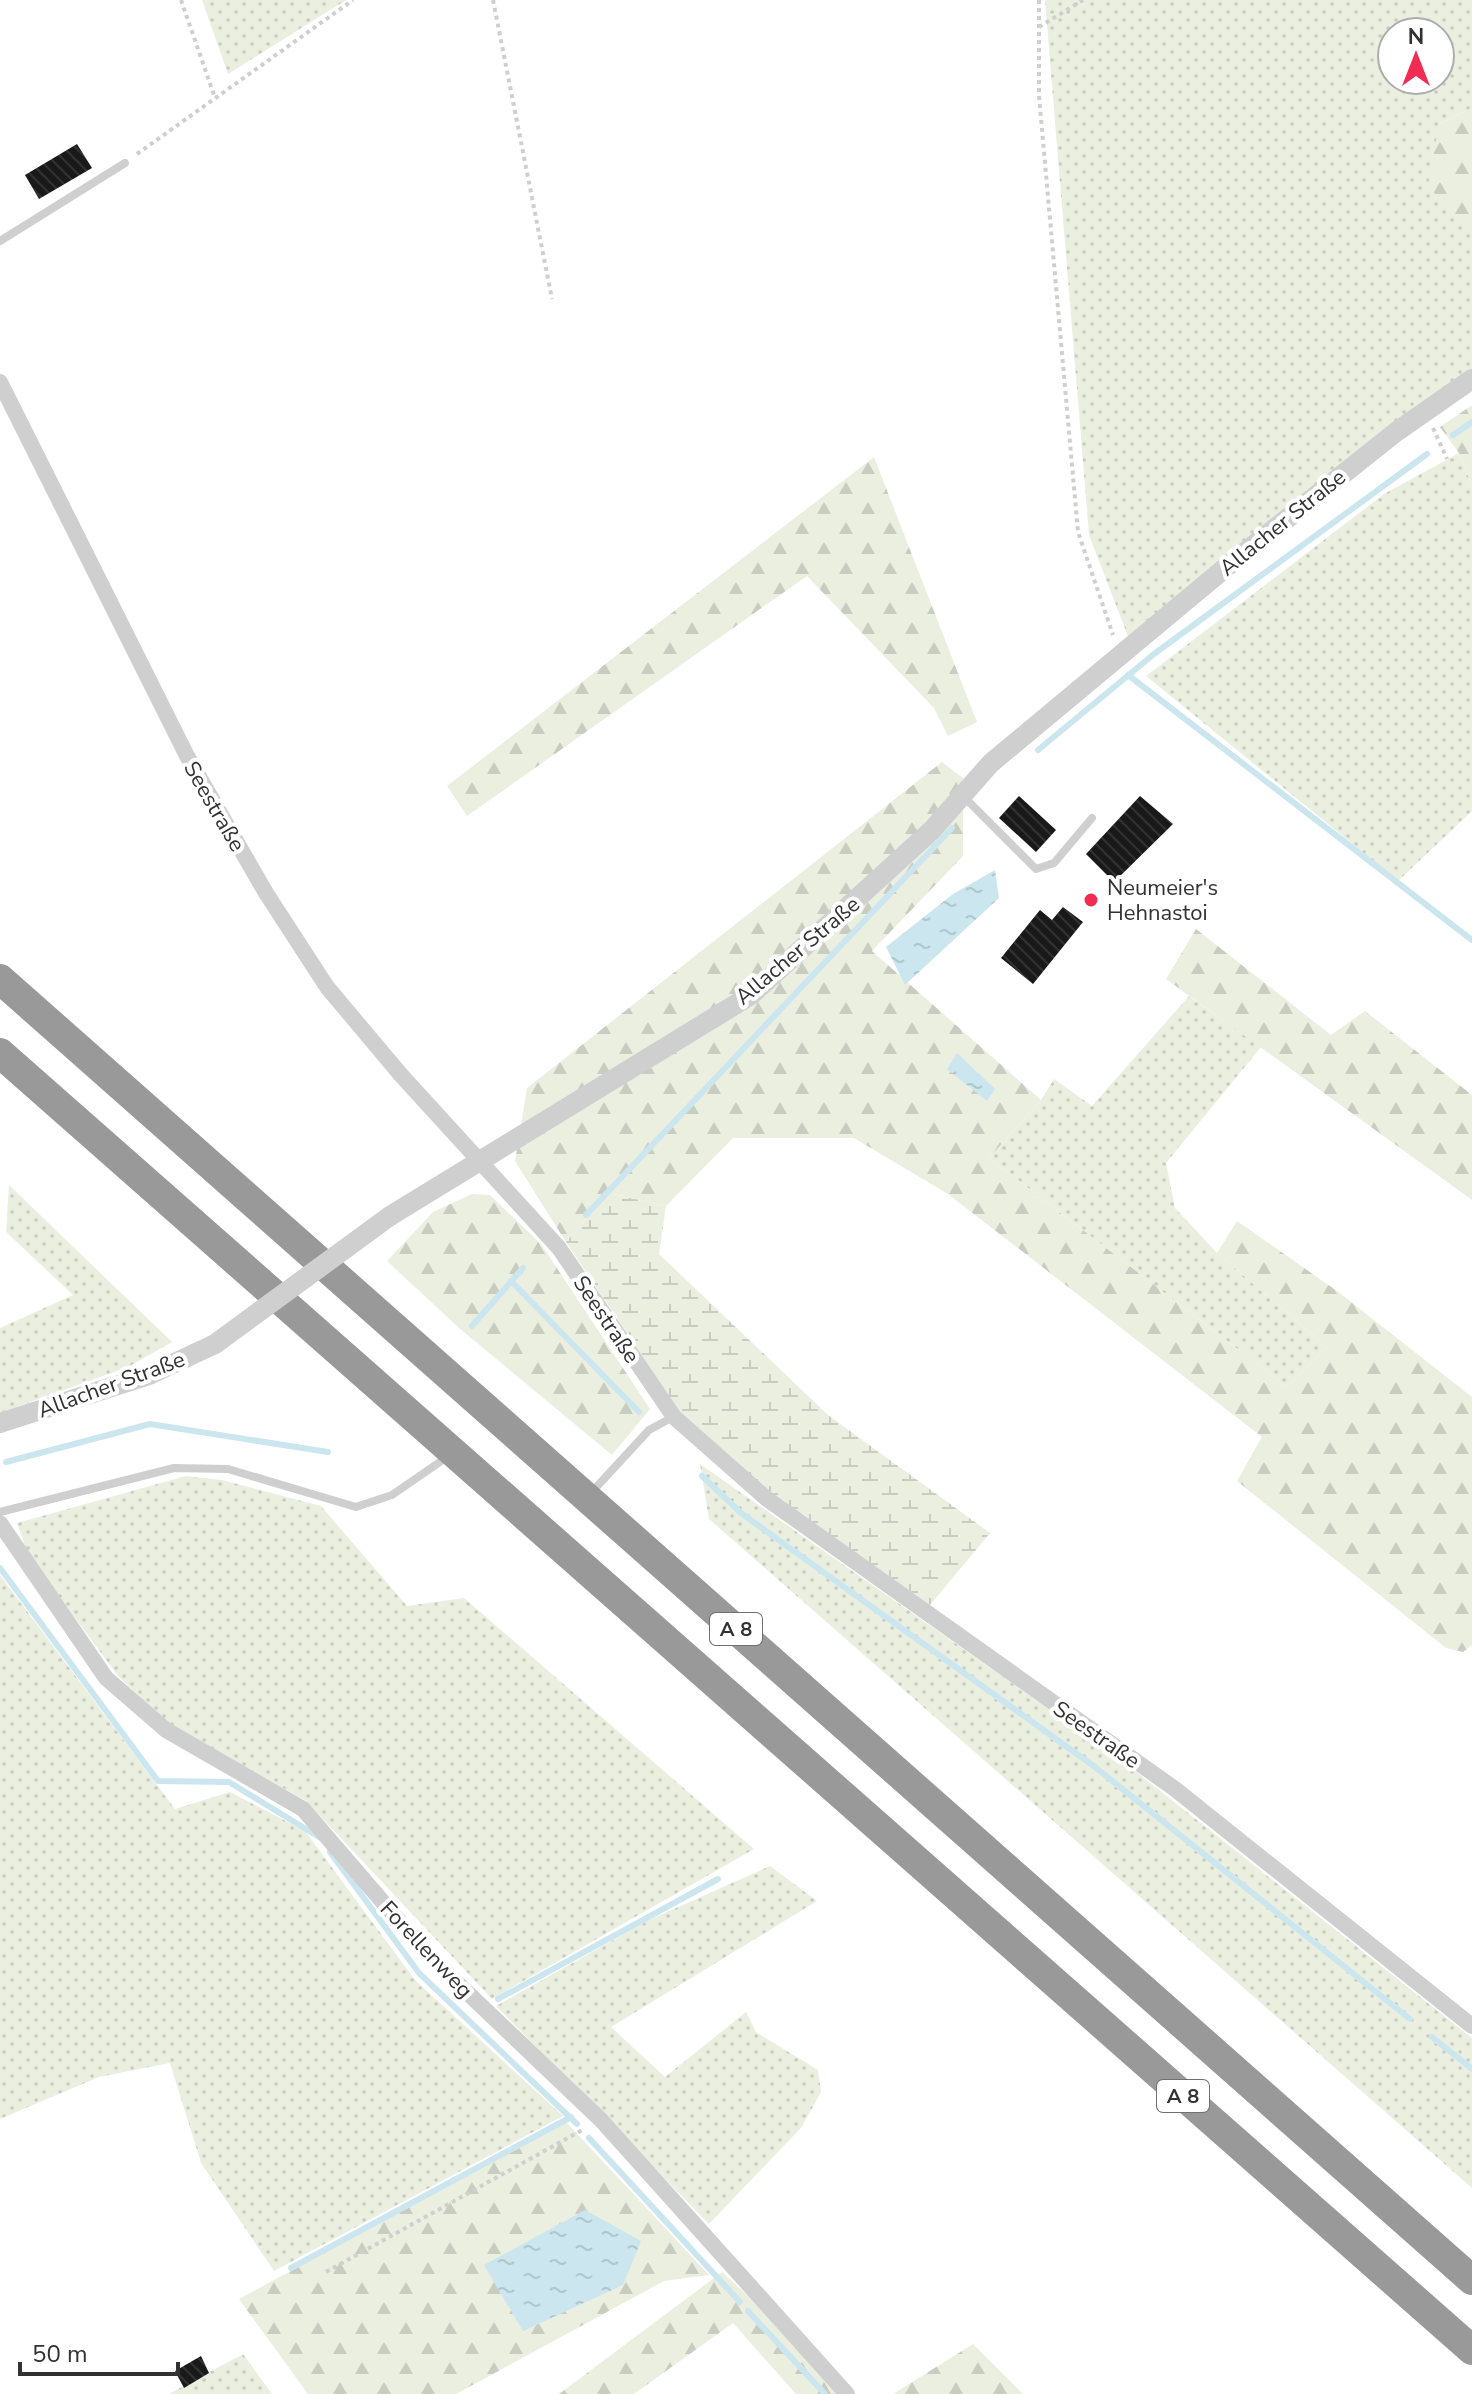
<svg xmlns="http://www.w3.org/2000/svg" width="1472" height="2394" font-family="'Nunito Sans',sans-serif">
	<defs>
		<pattern id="grass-dots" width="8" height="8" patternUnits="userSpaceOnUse" patternTransform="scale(2)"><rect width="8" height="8" fill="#eaefe0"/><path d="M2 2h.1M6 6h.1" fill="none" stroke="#c9cdc1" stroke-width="1.8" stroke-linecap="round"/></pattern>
		<pattern id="forest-firs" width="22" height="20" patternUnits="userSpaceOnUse" patternTransform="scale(2)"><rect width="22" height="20" fill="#eaefe0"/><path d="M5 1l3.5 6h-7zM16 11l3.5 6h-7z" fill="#c9cdc1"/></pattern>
		<pattern id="wetland-marsh" width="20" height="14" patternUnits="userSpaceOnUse" patternTransform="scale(2)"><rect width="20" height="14" fill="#eaefe0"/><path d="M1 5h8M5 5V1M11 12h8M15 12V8" fill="none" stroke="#c9cdc1"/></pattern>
		<pattern id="water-ripples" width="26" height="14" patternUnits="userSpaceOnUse" patternTransform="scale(2)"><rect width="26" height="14" fill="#cbe6ef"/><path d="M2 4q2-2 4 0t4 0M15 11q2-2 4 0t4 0" fill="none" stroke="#afc6cd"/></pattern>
		<pattern id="building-back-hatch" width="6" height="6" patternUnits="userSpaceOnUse" patternTransform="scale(2)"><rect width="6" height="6" fill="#191919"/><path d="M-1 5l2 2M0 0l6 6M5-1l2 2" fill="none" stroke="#323232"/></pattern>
	</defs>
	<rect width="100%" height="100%" fill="#fff"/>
	<g fill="url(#grass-dots)" fill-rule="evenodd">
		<path d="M202,0H346L228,74Z"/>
		<path d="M1045,0H1472V108L1439,124L1472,234V373L1129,639L1089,535ZM1392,32H1440V80H1392Z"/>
		<path d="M1459,453L1472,486V811L1398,881L1146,676L1384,494Z"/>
		<path d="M1189,996L1261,1047L1166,1163L1175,1208L1217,1253L1327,1347L1287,1387L989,1158L1041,1100L1054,1079L1092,1106Z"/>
		<path d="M9,1185L172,1342L128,1367L0,1413V1328L73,1295L6,1232Z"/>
		<path d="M700,1464L1120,1759L1472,2038V2188L709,1519Z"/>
		<path d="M186,1476L222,1480L321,1506L407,1606L464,1598L754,1849L492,1999L305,1800L170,1726L118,1676L28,1554L17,1523Z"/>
		<path d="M0,1575L175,1809L230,1792L305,1831L415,1980L563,2116L274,2271L201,2163L170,2063L99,2077L0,2119Z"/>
		<path d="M770,1866L817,1901L611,2027L665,2077L746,2012L756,2032L818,2070L821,2092L801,2128L709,2224L496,2006L647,1921Z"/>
		<path d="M243,2354L272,2394H169Z"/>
	</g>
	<g fill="url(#forest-firs)">
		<path d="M1472,108V234L1428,186L1439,124Z"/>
		<path d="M1472,405V486L1459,453L1440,427Z"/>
		<path d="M874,457L977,722L948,736L934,708L807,576L467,816L447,786Z"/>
		<path d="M942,762L963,778V856L872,951L1041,1100L989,1158L1287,1387L1327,1347L1217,1253L1237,1221L1337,1291L1472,1397V1645L1463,1652L1446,1648L1237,1481L1262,1437L948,1194L854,1138H733L666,1206L608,1193L566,1242L515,1161L527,1088Z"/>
		<path d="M1196,929L1331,1035L1365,1011L1472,1095V1200L1166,979Z"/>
		<path d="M472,1194L490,1195L541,1244L650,1409L612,1455L459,1328L387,1261L433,1212Z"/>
		<path d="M566,2122L709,2275L664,2281L456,2394H308L239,2299Z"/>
		<path d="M722,2272L855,2394H796L733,2323L634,2394H559Z"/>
		<path d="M973,2344L1023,2394H893Z"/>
	</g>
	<path fill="url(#wetland-marsh)" d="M608,1193L666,1206L659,1254L828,1415L990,1533L930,1605L772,1494L681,1415L566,1242Z"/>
	<g fill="url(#water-ripples)">
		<path d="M995,870L999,898L905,985L886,947L953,894Z"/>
		<path d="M957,1053L995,1089L987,1101L947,1069Z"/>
		<path d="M585,2210L641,2241L623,2285L523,2331L484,2265Z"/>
	</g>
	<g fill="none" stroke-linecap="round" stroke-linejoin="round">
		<g stroke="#cbe6ef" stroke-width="6">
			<path d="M1453,435L1472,422"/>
			<path d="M1128,675L1472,940"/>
			<path d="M1038,750L1154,654L1427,454"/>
			<path d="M586,1215L952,828"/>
			<path d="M511,1281L639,1412"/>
			<path d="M472,1326L523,1268"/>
			<path d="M6,1462L150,1424L328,1452"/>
			<path d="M702,1476L741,1513L1095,1767L1410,2019"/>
			<path d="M0,1568L158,1781L229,1782L319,1837"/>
			<path d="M330,1852L419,1973L577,2124"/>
			<path d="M498,1999L718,1879"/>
			<path d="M1432,2037L1472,2069"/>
			<path d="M589,2138L740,2302"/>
			<path d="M291,2268L571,2117"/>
			<path d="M748,2311L825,2394"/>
		</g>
	</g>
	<g fill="url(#building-back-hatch)">
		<path d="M77,144L92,168L39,199L25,175Z"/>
		<path d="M1019,796L1056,830L1036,852L999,818Z"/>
		<path d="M1140,796L1173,824L1114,882L1086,854Z"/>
		<path d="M1063,907L1083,922L1033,984L1001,958L1040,910L1052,920Z"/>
		<path d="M201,2356L209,2373L184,2388L175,2371Z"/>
	</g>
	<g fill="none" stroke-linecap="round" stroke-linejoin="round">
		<g stroke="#cfcfcf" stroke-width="4" stroke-dasharray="4 4" stroke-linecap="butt">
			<path d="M181,0L215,98"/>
			<path d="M493,0L552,299"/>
			<path d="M1039,0V96L1078,532L1113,635"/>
			<path d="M1039,27L1083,0"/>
			<path d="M137,154L353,0"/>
			<path d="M1433,428L1447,459"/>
			<path d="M326,2272L584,2129"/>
		</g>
		<g stroke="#cfcfcf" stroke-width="8">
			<path d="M0,241L125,163"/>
			<path d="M963,796L1036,869L1054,863L1092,818"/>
			<path d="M590,1494L649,1430L673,1417"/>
			<path d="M0,1512L174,1468L228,1469L356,1507L392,1495L450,1455"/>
		</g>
		<g stroke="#cfcfcf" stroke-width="16">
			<path d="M0,382L187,756L266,893L327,987L401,1075L559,1248L674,1417L767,1499L1175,1789L1472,2026"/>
			<path d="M0,1523L106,1678L166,1730L303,1809L430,1957L601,2120L847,2394"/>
		</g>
		<g stroke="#cfcfcf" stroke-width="20">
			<path d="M390,1216L751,995L932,830L991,763L1225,568L1396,432L1472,379"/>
			<path d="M0,1423L149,1375L215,1344"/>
		</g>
		<g stroke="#999" stroke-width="30">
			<path d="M0,979L1472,2280"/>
			<path d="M0,1053L1472,2350"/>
		</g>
		<path stroke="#cfcfcf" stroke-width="20" d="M215,1344L390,1216"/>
	</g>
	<circle fill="#f12c52" stroke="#fff" stroke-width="3" cx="1091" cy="900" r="8"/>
	<g text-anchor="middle" stroke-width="8" stroke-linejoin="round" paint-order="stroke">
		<g fill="#fff" stroke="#707070" stroke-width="2">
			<rect x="710" y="1613" width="52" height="32" rx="6"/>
			<rect x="1157" y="2080" width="52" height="32" rx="6"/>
		</g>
		<g font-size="20" font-weight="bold" fill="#323232">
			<text x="736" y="1636">A 8</text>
			<text x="1183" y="2103">A 8</text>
		</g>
		<g font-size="22" fill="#323232" stroke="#fff">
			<text transform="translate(1282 522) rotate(-39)" y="8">Allacher Straße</text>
			<text transform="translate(215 806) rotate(60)" y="8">Seestraße</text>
			<text transform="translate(797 950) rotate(-40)" y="8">Allacher Straße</text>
			<text transform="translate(607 1319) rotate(56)" y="8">Seestraße</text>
			<text transform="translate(111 1384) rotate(-20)" y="8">Allacher Straße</text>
			<text transform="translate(1097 1734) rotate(35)" y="8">Seestraße</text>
			<text transform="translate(427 1949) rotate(47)" y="8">Forellenweg</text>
		</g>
		<g font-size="22" fill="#323232" stroke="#fff" text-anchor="start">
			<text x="1107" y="895">Neumeier's<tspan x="1107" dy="25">Hehnastoi</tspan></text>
		</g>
	</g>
	<g transform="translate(1416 56)"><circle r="38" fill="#ffffff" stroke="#adadad" stroke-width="2"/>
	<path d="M0-6L14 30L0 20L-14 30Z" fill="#f12c52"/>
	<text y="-12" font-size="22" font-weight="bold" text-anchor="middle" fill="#323232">N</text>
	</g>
	<path d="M20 2362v12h158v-12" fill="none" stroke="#323232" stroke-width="4"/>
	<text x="32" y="2362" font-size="24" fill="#323232" stroke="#ffffff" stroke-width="6" paint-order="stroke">50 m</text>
</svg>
